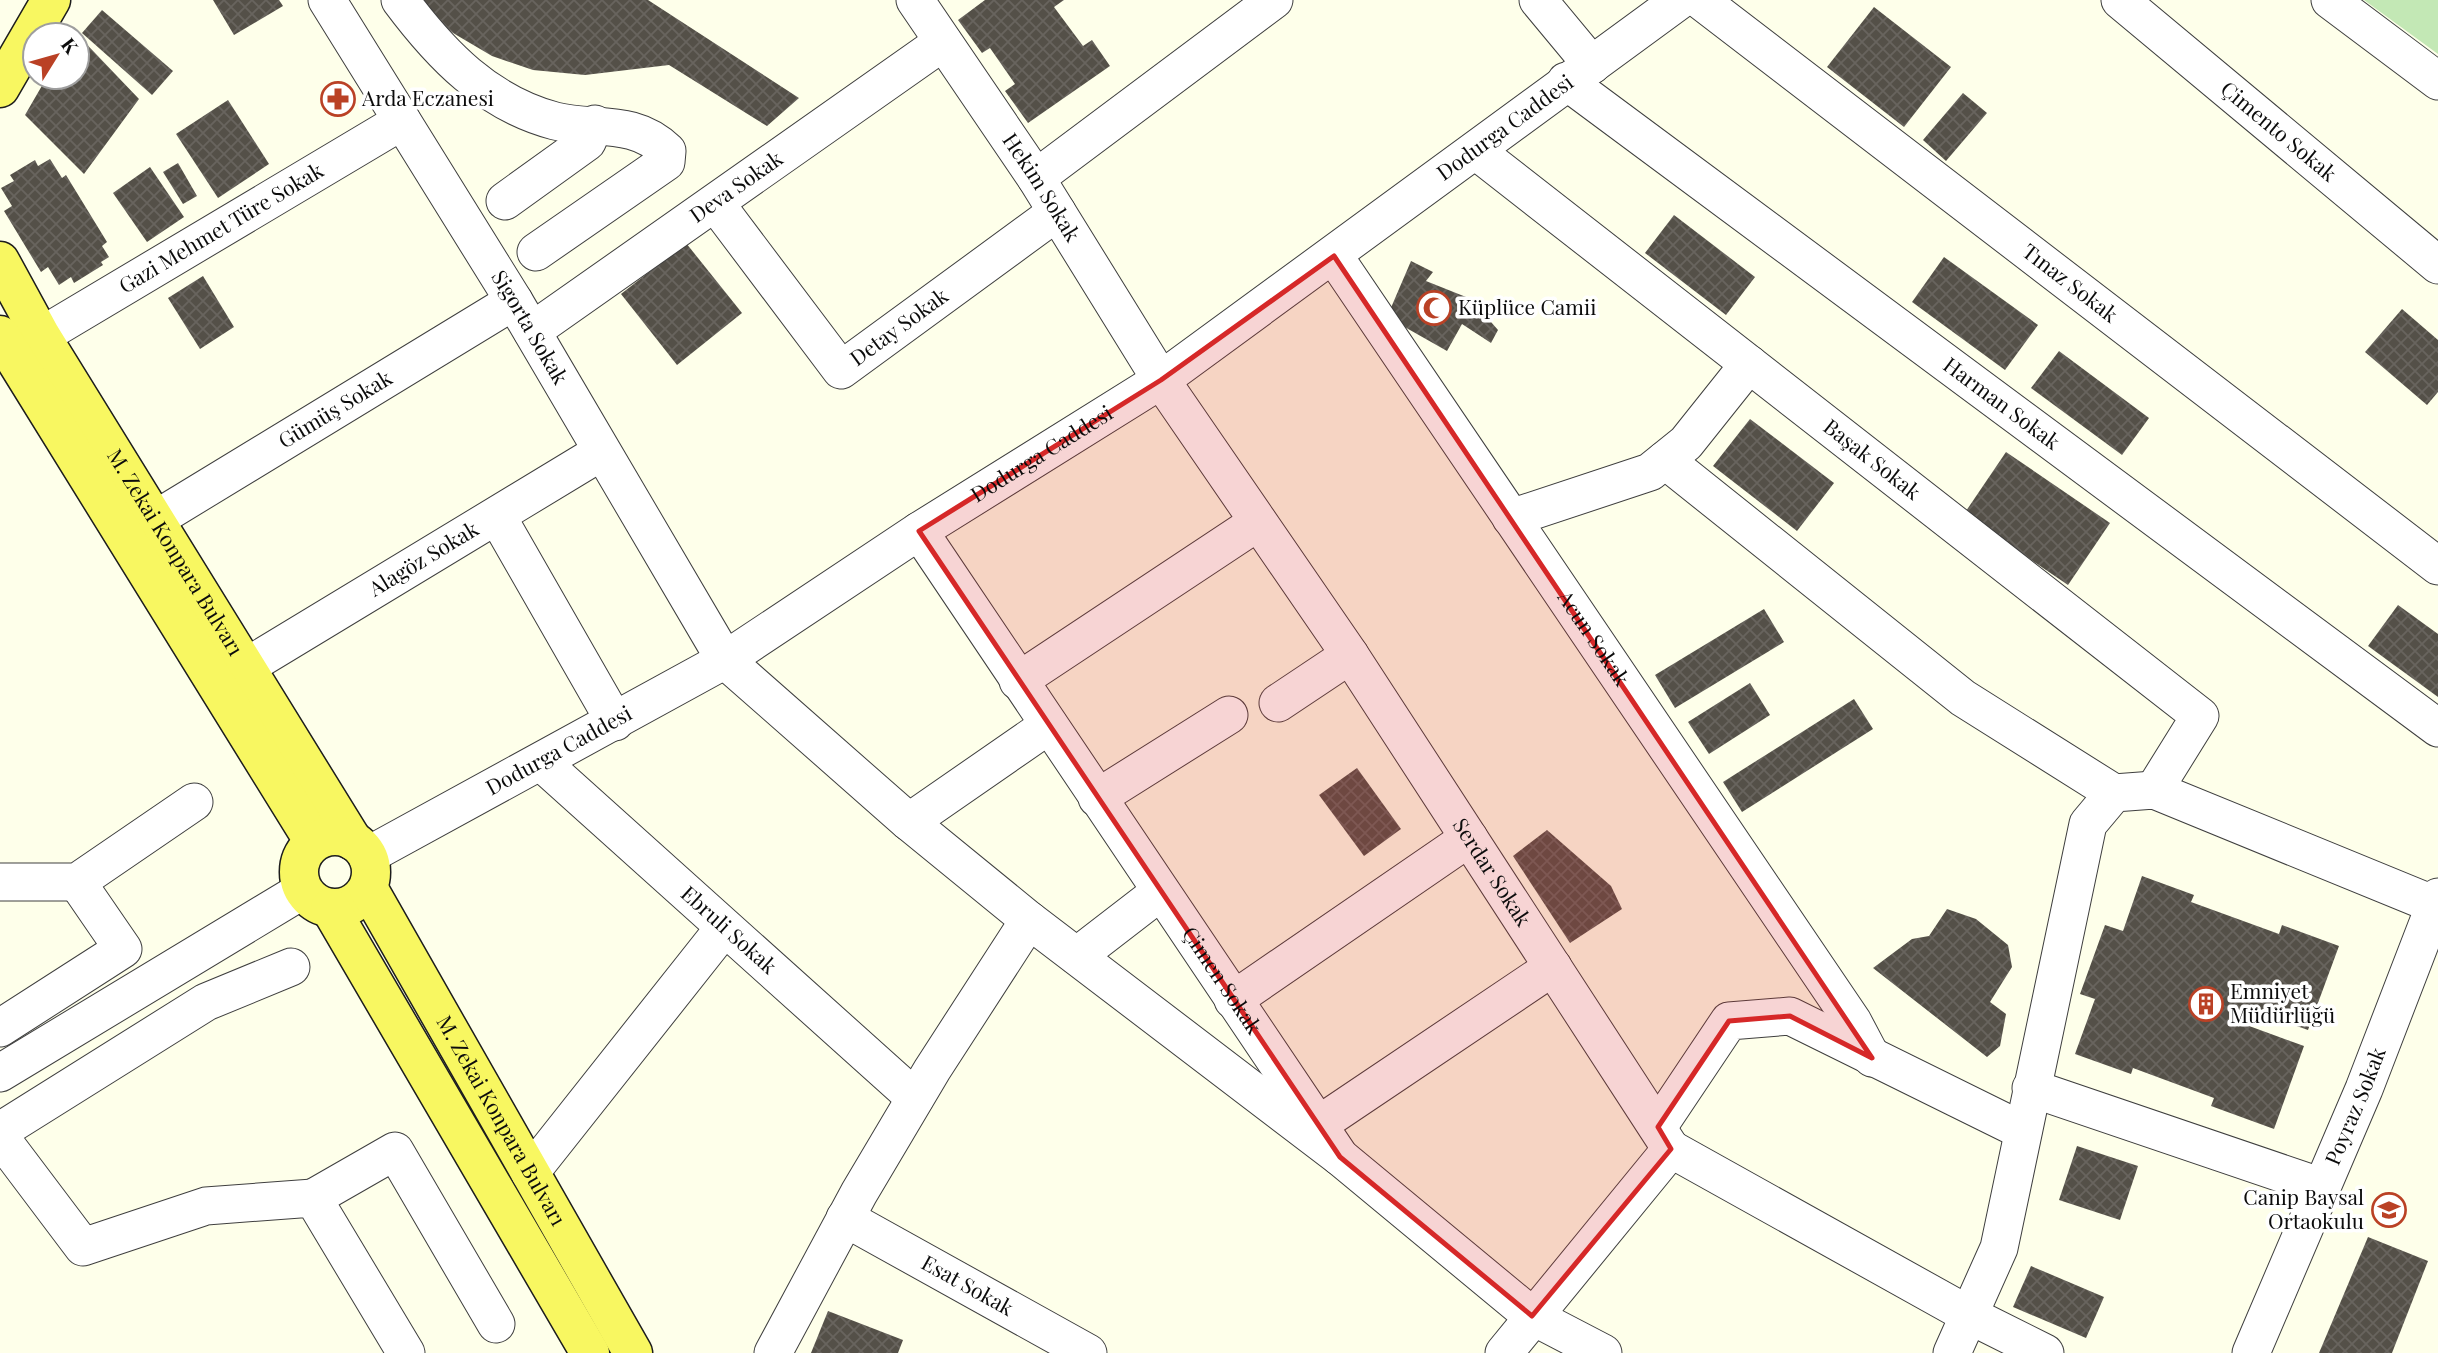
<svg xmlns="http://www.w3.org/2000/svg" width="2438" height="1353" font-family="'Playfair Display',serif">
	<defs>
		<pattern id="building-cross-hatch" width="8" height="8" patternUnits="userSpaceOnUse" patternTransform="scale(1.75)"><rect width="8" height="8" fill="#545048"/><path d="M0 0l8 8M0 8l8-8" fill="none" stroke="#68645e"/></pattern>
	</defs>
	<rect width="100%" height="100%" fill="#feffea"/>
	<path fill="#c3e8b5" d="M2364,0H2438V54Z"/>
	<g fill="url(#building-cross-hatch)">
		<path d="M213,0H279L283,6L234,35Z"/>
		<path d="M413,0H648L799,98L767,126L669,65L585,75L533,70L492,56L453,33Z"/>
		<path d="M985,0H1064L1054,7L1083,46L1092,40L1110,66L1028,123L1005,91L1015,84L990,48L982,53L958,20Z"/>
		<path d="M1874,7L1951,67L1904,127L1827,67Z"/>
		<path d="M102,10L173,71L152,95L82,33Z"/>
		<path d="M74,31L139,99L84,174L25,115L47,77H77V35H71Z"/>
		<path d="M1963,93L1987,113L1946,161L1923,140Z"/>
		<path d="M228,100L269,164L218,198L176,134Z"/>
		<path d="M50,159L62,178L66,175L107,242L102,246L109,257L101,262L103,265L74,283L71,277L59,285L48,267L41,272L4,211L12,206L1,188L14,181L10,175L35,160L38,166Z"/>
		<path d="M178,163L197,196L183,204L163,172Z"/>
		<path d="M150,167L184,217L147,242L113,193Z"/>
		<path d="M1674,215L1755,277L1726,315L1645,253Z"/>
		<path d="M686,243L742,313L677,365L621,294Z"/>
		<path d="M1944,257L2038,325L2005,370L1912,302Z"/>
		<path d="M1411,261L1433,272L1426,281L1471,299L1498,330L1491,343L1462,324L1447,351L1387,317Z"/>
		<path d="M203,276L234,327L200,349L168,298Z"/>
		<path d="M2402,309L2438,340V392L2427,405L2365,352Z"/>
		<path d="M2059,351L2149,418L2122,455L2031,388Z"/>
		<path d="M1750,419L1834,483L1797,531L1713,466Z"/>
		<path d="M2006,452L2110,523L2068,585L1964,514Z"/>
		<path d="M2398,605L2438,634V697L2368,646Z"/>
		<path d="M1764,609L1784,642L1675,708L1655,675Z"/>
		<path d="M1750,683L1770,715L1709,754L1688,722Z"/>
		<path d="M1854,699L1873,729L1742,812L1723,782Z"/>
		<path d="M1357,768L1401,829L1364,856L1319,795Z"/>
		<path d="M1547,830L1611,886L1622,909L1570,943L1513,856Z"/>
		<path d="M2142,876L2194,895L2191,902L2279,934L2282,925L2339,946L2308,1030L2246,1008L2241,1023L2304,1046L2274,1129L2211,1106L2214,1098L2133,1068L2131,1074L2075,1054L2095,999L2080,994L2105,925L2123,931Z"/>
		<path d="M1947,909L1976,919L2008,945L2012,967L1990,1002L2006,1014L2000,1046L1987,1057L1873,968L1912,939L1929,936Z"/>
		<path d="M2077,1146L2138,1166L2120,1220L2059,1200Z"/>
		<path d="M2368,1237L2428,1261L2392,1353H2319Z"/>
		<path d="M2031,1266L2104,1297L2086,1338L2013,1307Z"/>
		<path d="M828,1311L903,1340L898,1353H811Z"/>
	</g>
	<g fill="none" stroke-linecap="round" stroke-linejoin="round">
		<g stroke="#3f3f3f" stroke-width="39">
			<g id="minor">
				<path id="s1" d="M327,0L514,301L725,660L909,822L1029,920L1340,1157"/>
				<path d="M400,0C441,55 487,103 555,121C594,131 633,118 667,151L666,162L536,252"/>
				<path id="s2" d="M915,0L1036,178L1161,380L1350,655L1671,1149L1504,1353"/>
				<path d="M1538,0L1592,65"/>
				<path id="s3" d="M1700,0L2438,566"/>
				<path id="s4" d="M2120,0L2438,265"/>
				<path d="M2330,0L2438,81"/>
				<path id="s5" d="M1566,81L2438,728"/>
				<path id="s6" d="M1476,151L2200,716L2154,790"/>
				<path d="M1036,178L1274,0"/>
				<path d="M505,201L587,142L595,124"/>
				<path id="s7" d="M716,204L841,370L1057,212"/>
				<path id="s8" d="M1334,256L1853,1022L1872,1058"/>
				<path id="s9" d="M532,331L943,42"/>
				<path id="s10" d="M41,336L402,121"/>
				<path d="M1665,460L1963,698L2114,793"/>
				<path d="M497,516L615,722"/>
				<path d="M1511,518L1650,472L1686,443L1749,364"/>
				<path id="s11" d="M156,519L514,301"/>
				<path id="s12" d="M919,531L1340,1157L1532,1316L1603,1353"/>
				<path id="s13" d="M246,667L601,452"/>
				<path d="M1018,681L1258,522"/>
				<path d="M1278,703L1350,655"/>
				<path id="s14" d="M541,762L915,1098"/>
				<path d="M1097,798L1229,715"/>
				<path d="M909,822L1049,725"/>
				<path id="s15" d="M367,856L725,660L919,531L1161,380L1680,0"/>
				<path d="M0,882H77L194,802"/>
				<path d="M1077,956L1160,892"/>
				<path d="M1233,1000L1469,838"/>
				<path d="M0,1028L123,949L77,882"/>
				<path d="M0,1073L303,890"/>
				<path d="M2031,1088L2322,1187"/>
				<path d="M1318,1125L1553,967"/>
				<path d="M1658,1127L1729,1021L1790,1016L2023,1131"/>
				<path d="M0,1131L206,1002L291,967"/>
				<path d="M0,1137L83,1247L206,1206L313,1198L406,1353"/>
				<path d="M1671,1149L1969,1315L2045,1353"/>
				<path d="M530,1173L724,928"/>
				<path d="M313,1198L395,1151L496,1324"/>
				<path id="s16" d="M845,1218L1088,1353"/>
				<path d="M773,1353L859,1193L932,1070L1029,920"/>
				<path d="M1952,1353L1999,1248L2088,824L2114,793L2154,790L2435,905"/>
				<path id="s17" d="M2251,1353L2364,1089L2438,897"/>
			</g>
		</g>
		<g stroke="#1d1d1d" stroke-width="41">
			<g id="major">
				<path d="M0,88L51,0"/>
				<path id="s18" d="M0,261L41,336L353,841"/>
				<path d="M0,335L314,842"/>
				<circle cx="335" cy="872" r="36"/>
				<path id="s19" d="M368,888L633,1353"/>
				<path d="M330,908L590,1353"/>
			</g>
		</g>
		<use href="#minor" stroke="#fff" stroke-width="37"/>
		<use href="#major" stroke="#f8f761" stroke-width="38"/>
	</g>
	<path fill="#d62828" fill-opacity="0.2" stroke="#d62828" stroke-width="5" stroke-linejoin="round" d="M1334,256L1872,1058L1790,1016L1729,1021L1658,1127L1671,1149L1532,1316L1340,1157L919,531L1161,380Z"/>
	<defs>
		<g id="pharmacy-ring" transform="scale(1.75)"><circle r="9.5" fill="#fff" stroke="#ba4125" stroke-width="1.5"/><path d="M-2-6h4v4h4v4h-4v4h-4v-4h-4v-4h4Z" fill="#ba4125"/></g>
		<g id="mosque-ring" transform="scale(1.75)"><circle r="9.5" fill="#fff" stroke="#ba4125" stroke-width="1.5"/><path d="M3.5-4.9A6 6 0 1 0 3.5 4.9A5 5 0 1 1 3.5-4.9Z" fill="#ba4125"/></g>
		<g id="building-ring" transform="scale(1.75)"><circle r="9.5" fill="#fff" stroke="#ba4125" stroke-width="1.5"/><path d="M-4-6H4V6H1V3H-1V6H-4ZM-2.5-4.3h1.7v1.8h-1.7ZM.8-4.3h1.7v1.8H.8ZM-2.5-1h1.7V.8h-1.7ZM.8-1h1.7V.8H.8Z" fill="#ba4125"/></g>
		<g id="school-ring" transform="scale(1.75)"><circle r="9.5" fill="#fff" stroke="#ba4125" stroke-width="1.5"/><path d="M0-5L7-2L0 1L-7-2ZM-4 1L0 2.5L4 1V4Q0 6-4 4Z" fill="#ba4125"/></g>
	</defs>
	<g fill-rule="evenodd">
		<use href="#pharmacy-ring" x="338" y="99"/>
		<use href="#mosque-ring" x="1434" y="308"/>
		<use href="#building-ring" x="2206" y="1004"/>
		<use href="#school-ring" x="2389" y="1210"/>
	</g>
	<g text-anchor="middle" stroke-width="7" stroke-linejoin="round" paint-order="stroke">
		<g font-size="21" fill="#0c0c0c" stroke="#fff" text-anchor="start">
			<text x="362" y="106">Arda Eczanesi</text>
			<text x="1458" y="315">Küplüce Camii</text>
			<text x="2230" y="999">Emniyet<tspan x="2230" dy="24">Müdürlüğü</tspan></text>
			<text x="2364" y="1205" text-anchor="end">Canip Baysal<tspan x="2364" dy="24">Ortaokulu</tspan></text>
		</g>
		<g font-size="21" fill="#0c0c0c" stroke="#fff">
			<text dy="7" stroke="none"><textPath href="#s15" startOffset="1353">Dodurga Caddesi</textPath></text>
			<text dy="7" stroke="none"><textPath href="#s4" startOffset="206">Çimento Sokak</textPath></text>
			<text dy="7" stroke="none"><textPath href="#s9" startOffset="250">Deva Sokak</textPath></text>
			<text dy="7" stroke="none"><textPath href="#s2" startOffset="226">Hekim Sokak</textPath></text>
			<text dy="7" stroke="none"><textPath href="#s10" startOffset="210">Gazi Mehmet Türe Sokak</textPath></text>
			<text dy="7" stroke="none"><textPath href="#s3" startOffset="466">Tınaz Sokak</textPath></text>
			<text dy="7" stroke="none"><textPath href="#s7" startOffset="280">Detay Sokak</textPath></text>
			<text dy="7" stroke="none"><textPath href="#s1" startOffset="385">Sigorta Sokak</textPath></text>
			<text dy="7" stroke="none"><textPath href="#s5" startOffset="542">Harman Sokak</textPath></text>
			<text dy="7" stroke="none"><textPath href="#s11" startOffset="210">Gümüş Sokak</textPath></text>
			<text dy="7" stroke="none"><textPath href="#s15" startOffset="786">Dodurga Caddesi</textPath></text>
			<text dy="7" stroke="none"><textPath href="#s6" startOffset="502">Başak Sokak</textPath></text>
			<text dy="7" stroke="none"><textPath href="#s18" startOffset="340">M. Zekai Konpara Bulvarı</textPath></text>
			<text dy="7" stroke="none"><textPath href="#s13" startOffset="208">Alagöz Sokak</textPath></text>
			<text dy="7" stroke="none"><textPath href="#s8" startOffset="462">Acun Sokak</textPath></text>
			<text dy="7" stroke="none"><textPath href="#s15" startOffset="219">Dodurga Caddesi</textPath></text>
			<text dy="7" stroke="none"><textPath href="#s2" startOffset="1046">Serdar Sokak</textPath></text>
			<text dy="7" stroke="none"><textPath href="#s14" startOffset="252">Ebruli Sokak</textPath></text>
			<text dy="7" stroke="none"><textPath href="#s12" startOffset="542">Çimen Sokak</textPath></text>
			<text dy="7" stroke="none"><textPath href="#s17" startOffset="268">Poyraz Sokak</textPath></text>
			<text dy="7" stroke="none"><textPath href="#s19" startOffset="268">M. Zekai Konpara Bulvarı</textPath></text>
			<text dy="7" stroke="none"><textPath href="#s16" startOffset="140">Esat Sokak</textPath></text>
		</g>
	</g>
	<g transform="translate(56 56) rotate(53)"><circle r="33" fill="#ffffff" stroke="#9e9e9e" stroke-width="2"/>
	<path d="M0-5L12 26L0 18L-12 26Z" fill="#ba4125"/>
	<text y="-10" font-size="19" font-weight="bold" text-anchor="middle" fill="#0c0c0c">K</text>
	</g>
</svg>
